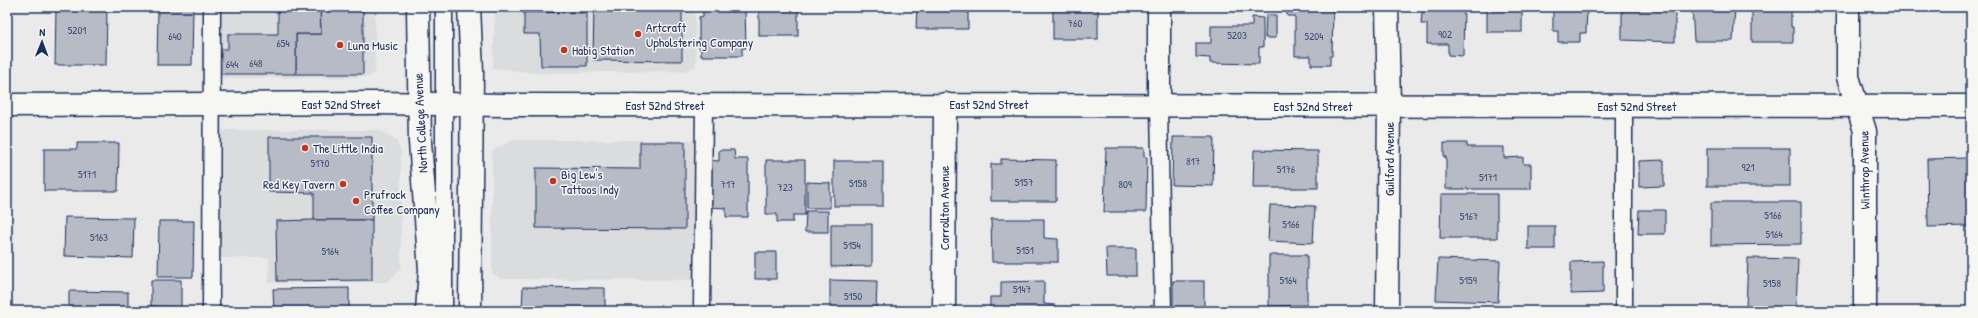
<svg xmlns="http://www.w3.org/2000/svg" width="1978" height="318" font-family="'Patrick Hand',sans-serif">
	<rect width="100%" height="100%" fill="#e9eae9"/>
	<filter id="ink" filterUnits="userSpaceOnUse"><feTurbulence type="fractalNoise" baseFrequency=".025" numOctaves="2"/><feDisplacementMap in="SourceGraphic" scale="8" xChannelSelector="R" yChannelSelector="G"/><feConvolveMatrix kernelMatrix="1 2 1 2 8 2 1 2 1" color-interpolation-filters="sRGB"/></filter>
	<g filter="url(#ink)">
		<g fill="#dadcde">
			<path d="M217,7H375V73L369,77L219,78Z"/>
			<path d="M495,7H695L696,66L685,71L536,73L493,68Z"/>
			<path d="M220,130H379L397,141L401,152V269L387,282L269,283V258H219Z"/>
			<path d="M513,140H697V280L501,279L492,273V151Z"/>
		</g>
		<g fill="#b6bbc6" stroke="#1b2f5e">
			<path d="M56,7H107L106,65H55Z"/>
			<path d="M158,7H193L192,65H157Z"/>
			<path d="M303,7H363V74H296V34H321L320,8Z"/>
			<rect x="522" y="7" width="62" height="2"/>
			<path d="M594,7H682V61L593,60Z"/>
			<path d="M703,7H745L746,48H742V56H701V49L699,48V17L703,16Z"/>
			<rect x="759" y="7" width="39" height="29"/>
			<path d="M917,7H968V29H916Z"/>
			<rect x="1053" y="7" width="45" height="32"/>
			<path d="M1281,7H1333L1332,56H1330V65H1311V56H1295V16H1287V8Z"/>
			<path d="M1425,7H1464L1463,56L1448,55V44H1427V24H1421L1422,13H1425Z"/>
			<rect x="1487" y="7" width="35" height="25"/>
			<path d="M1553,7H1587L1586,33H1580V42H1558V31H1553Z"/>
			<path d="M1622,7H1675V42L1622,40Z"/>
			<path d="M1692,7H1735L1733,41H1694Z"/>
			<path d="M1752,7H1791V27H1793V42H1752Z"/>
			<path d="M278,8H320L321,34H296V74H220V49H228V34H278Z"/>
			<path d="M524,12L587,13V66H541L540,34H524Z"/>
			<path d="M1266,15H1276V38H1265Z"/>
			<path d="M1252,17L1263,18V47H1259V64L1210,63V58L1196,57V43H1211V26H1252Z"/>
			<path d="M269,137H372V220H314V193L269,192Z"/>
			<path d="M1173,137H1214L1213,186L1172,185Z"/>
			<path d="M640,142H685V229L536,228V168L640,169Z"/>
			<path d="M77,143H119L118,191H44V149H77Z"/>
			<path d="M1444,143H1467V147H1504V158L1523,157V164H1531V189H1446V157H1444Z"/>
			<path d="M1106,148H1144V157H1147L1146,212H1104Z"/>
			<rect x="1707" y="148" width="83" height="38"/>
			<path d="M719,150H734L735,159H748V217H726V208L707,207L708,160L719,161Z"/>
			<path d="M1254,150L1318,151V188H1253Z"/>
			<path d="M1969,158V226L1928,227L1927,159Z"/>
			<path d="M1001,159L1056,160V201H991V164H1001Z"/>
			<path d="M766,160H805V215H793V222H777V214H766Z"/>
			<path d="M1664,160V186L1639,187V161Z"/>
			<rect x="834" y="161" width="49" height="45"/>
			<path d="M807,182L830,183V208H807Z"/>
			<path d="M1441,194H1497V238H1440Z"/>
			<path d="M1711,202H1801V244L1711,245Z"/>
			<path d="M1270,205L1315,206L1313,243L1268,241Z"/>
			<path d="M1639,210H1665V234H1638Z"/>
			<path d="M806,211H828V232H805Z"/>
			<path d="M65,217L134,218L133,258L64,256Z"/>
			<path d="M991,219H1044V238L1058,239V262H992Z"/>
			<path d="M314,220H372V280L277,281L276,221Z"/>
			<path d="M159,221H194L193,277H158Z"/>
			<path d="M831,224H872V266L831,267Z"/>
			<rect x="1528" y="226" width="27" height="23"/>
			<path d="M1106,248H1136V276H1107Z"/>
			<rect x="755" y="252" width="21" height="27"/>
			<path d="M1269,255H1307V305L1269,306Z"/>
			<path d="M1748,258L1798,259L1796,308L1746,307Z"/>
			<path d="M1438,259L1500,261L1498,302L1436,300Z"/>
			<path d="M1603,261V293L1571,294V262Z"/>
			<path d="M151,280H181V307L151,306Z"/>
			<path d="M830,280L877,281L876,311H830Z"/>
			<path d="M1044,281V304L1055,305V311H990V297H1001V282Z"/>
			<rect x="1173" y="281" width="31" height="30"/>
			<path d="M523,287L605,288V311H522Z"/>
			<path d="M349,288V311H274L273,289Z"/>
			<path d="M69,291L128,292V311H69Z"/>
		</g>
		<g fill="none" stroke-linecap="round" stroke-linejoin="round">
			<g stroke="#1b2f5e" stroke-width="19">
				<g id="lane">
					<path d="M1159,106L1163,311"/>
					<path d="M211,311L212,7"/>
					<path d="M444,311V7"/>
					<path d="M702,311L704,105"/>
					<path d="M1624,311V106"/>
				</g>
			</g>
			<g stroke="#1b2f5e" stroke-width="25">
				<g id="street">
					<path d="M1387,7L1389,106L1387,311"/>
					<path d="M1848,7V77L1865,131V311"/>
					<path d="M1159,106V7"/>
					<path d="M944,311L945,104"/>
				</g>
			</g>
			<g stroke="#1b2f5e" stroke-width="25">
				<g id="secondary">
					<path d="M418,7L420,142L430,270L427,311"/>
					<path d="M469,7L472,72L470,311"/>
					<path d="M7,105L377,103L503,105L1971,106"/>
				</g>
			</g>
			<use href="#lane" stroke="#f6f6f2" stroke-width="16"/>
			<use href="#street" stroke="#f6f6f2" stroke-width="22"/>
			<use href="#secondary" stroke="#f6f6f2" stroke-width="22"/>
		</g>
	</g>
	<g fill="#c8321e" stroke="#f6f6f2" stroke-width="1.5">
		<circle cx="638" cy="34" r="4"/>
		<circle cx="340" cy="45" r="4"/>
		<circle cx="564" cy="50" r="4"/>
		<circle cx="305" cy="148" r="4"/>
		<circle cx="553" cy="181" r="4"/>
		<circle cx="343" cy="184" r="4"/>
		<circle cx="356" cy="201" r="4"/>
	</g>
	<g text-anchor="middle" stroke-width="3" stroke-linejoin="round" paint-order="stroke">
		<g font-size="11" fill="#425278">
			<text x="1075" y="27">760</text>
			<text x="77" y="34">5201</text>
			<text x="1445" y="38">902</text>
			<text x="1237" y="39">5203</text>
			<text x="175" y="40">640</text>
			<text x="1314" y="40">5204</text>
			<text x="283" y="47">654</text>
			<text x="256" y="67">648</text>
			<text x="232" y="68">644</text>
			<text x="1193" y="165">817</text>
			<text x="320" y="167">5170</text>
			<text x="1748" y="171">921</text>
			<text x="1286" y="173">5176</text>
			<text x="87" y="178">5171</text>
			<text x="1488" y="181">5171</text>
			<text x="1024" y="186">5157</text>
			<text x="858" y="187">5158</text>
			<text x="728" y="188">717</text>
			<text x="1125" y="188">809</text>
			<text x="785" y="191">723</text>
			<text x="1773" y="219">5166</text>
			<text x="1469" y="220">5167</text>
			<text x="1291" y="228">5166</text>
			<text x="1774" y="238">5164</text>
			<text x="99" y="241">5163</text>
			<text x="852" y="249">5154</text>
			<text x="1025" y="254">5151</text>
			<text x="330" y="255">5164</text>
			<text x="1288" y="284">5164</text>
			<text x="1468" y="284">5159</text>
			<text x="1772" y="287">5158</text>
			<text x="1022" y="293">5147</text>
			<text x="853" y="300">5150</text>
		</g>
		<g font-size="13" fill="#1b2f5e" stroke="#f6f6f2" text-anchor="start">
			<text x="646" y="32">Artcraft<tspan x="646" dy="15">Upholstering Company</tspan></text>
			<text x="348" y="50">Luna Music</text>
			<text x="572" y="55">Habig Station</text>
			<text x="313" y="153">The Little India</text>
			<text x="561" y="179">Big Lew's<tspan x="561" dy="15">Tattoos Indy</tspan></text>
			<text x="335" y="189" text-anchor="end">Red Key Tavern</text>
			<text x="364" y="199">Prufrock<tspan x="364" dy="15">Coffee Company</tspan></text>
		</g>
		<g font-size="13" fill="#1b2f5e" stroke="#f6f6f2">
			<text x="341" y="109">East 52nd Street</text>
			<text x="989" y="109">East 52nd Street</text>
			<text x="665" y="110">East 52nd Street</text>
			<text x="1313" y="111">East 52nd Street</text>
			<text x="1637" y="111">East 52nd Street</text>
			<text transform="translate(420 123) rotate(-93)" y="5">North College Avenue</text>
			<text transform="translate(1389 159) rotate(-90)" y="5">Guilford Avenue</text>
			<text transform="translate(1864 170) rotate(-91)" y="5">Winthrop Avenue</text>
			<text transform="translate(944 208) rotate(-90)" y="5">Carrollton Avenue</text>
		</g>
	</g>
	<rect width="1978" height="318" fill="none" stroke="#f6f6f2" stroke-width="24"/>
	<rect x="12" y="12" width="1954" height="294" fill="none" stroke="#1b2f5e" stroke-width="1.5" filter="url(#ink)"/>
	<g transform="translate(42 42) rotate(1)" stroke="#f6f6f2" stroke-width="3" paint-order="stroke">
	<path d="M0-3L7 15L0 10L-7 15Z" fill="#1b2f5e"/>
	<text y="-6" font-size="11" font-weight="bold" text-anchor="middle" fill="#1b2f5e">N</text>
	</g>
</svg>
